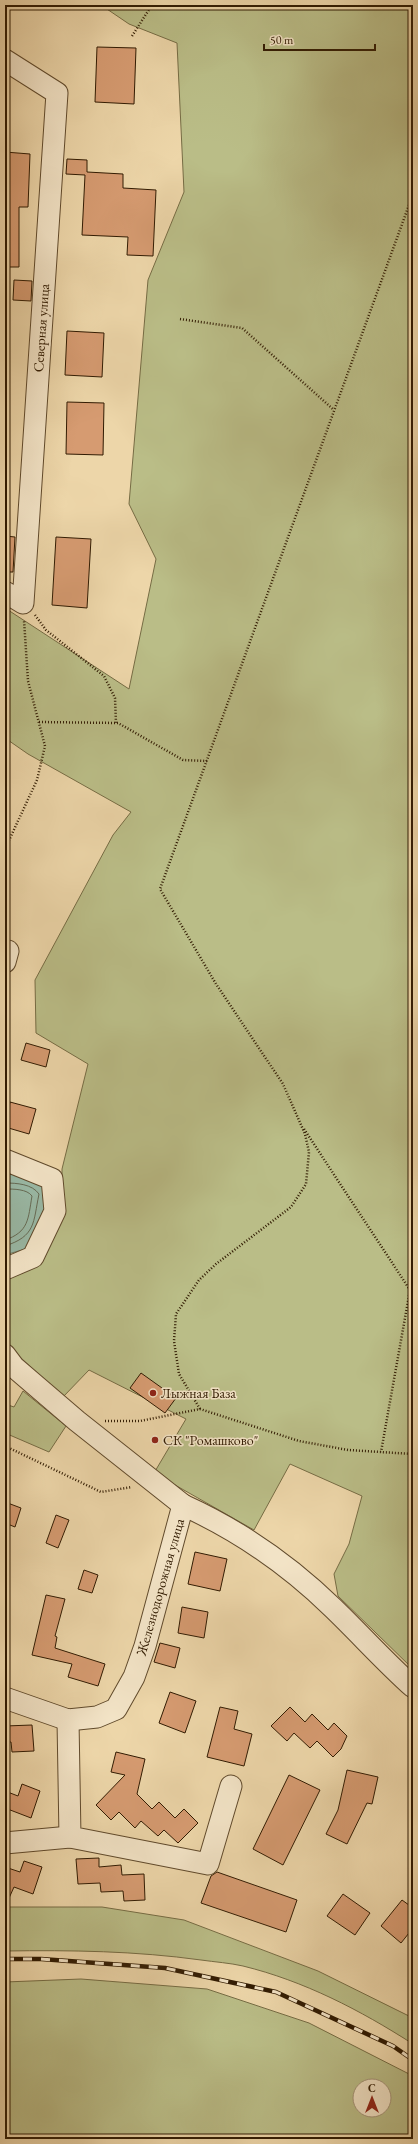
<svg xmlns="http://www.w3.org/2000/svg" width="418" height="2144" font-family="'EB Garamond',serif">
	<rect width="100%" height="100%" fill="#edd6a9"/>
	<filter id="stains"><feTurbulence type="fractalNoise" baseFrequency=".005" numOctaves="4"/><feColorMatrix values="0 0 0 0 .2 0 0 0 0 .09 0 0 0 0 .02 0 0 0 .5 -.17"/></filter>
	<radialGradient id="worn" r=".72"><stop offset=".6" stop-color="#630" stop-opacity="0"/><stop offset="1" stop-color="#630" stop-opacity=".3"/></radialGradient>
	<g fill="#babd87" stroke="#766c44" fill-rule="evenodd">
		<path d="M101,5H413V1669L338,1596L334,1574L349,1544L362,1496L290,1464L254,1530L154,1473L186,1419L89,1370L63,1397L7,1345L5,1339V1279L38,1266L62,1213V1169L88,1064L36,1033L35,980L113,835L131,812L28,754L5,738V608L129,689L156,559L129,504L148,280L184,192L177,43L129,24Z"/>
		<path d="M23,1391L66,1426L49,1452L5,1433V1404L14,1407Z"/>
		<path d="M5,1907H102L184,1920L318,1971L413,2018V2044C360,2010 304,1981 243,1966C230,1963 215,1962 201,1960C136,1951 71,1950 5,1951Z"/>
		<path d="M81,1979L207,1989L309,2023L413,2076V2139H5V1982ZM360,2086H384V2110H360Z"/>
	</g>
	<path fill="#99b9a6" stroke="#6f7a64" d="M5,1174C23,1174 36,1178 49,1191L40,1233L25,1249L5,1255Z"/>
	<g fill="none" stroke-linecap="round" stroke-linejoin="round">
		<g stroke="#656a54" stroke-width="1">
			<path d="M5,1183C17,1183 32,1184 39,1194C33,1223 36,1236 5,1246"/>
			<path d="M5,1189C14,1189 27,1189 32,1196C28,1219 29,1232 5,1240"/>
		</g>
	</g>
	<g fill="#d69b71" stroke="#311b02">
		<path d="M97,47L136,48L134,104L95,102Z"/>
		<path d="M5,152L30,154L28,207H19V267H5Z"/>
		<path d="M67,159L87,160V172L123,174V188L156,190L153,256L127,255L128,237L82,235L85,175L66,174Z"/>
		<path d="M14,280L32,281L31,301L13,300Z"/>
		<path d="M67,331L104,333L102,377L65,375Z"/>
		<path d="M67,402L104,403L103,455L66,454Z"/>
		<path d="M5,536L15,537L13,572H5Z"/>
		<path d="M56,537L91,539L87,608L52,605Z"/>
		<path d="M26,1043L50,1050L46,1067L21,1060Z"/>
		<path d="M10,1102L36,1109L29,1134L5,1127Z"/>
		<path d="M141,1373L176,1398L165,1413L130,1388Z"/>
		<path d="M5,1502L21,1508L15,1527L5,1523Z"/>
		<path d="M56,1515L69,1520L58,1548L46,1543Z"/>
		<path d="M195,1552L227,1559L220,1591L188,1584Z"/>
		<path d="M84,1570L98,1575L92,1593L78,1589Z"/>
		<path d="M46,1595L65,1599L55,1636L57,1637L55,1648L105,1664L98,1686L68,1677L72,1664L32,1655Z"/>
		<path d="M182,1607L208,1612L204,1638L178,1633Z"/>
		<path d="M160,1643L180,1648L175,1668L154,1662Z"/>
		<path d="M170,1692L196,1701L185,1733L159,1723Z"/>
		<path d="M220,1707L238,1711L234,1729L252,1734L244,1766L207,1757Z"/>
		<path d="M290,1707L305,1722L312,1714L328,1730L334,1723L347,1736L341,1749L333,1757L317,1741L310,1748L294,1733L287,1741L271,1726Z"/>
		<path d="M32,1725L34,1751L12,1752L11,1742H5V1726Z"/>
		<path d="M116,1752L145,1759L137,1794L152,1809L159,1802L175,1818L184,1809L198,1823L178,1843L164,1830L158,1836L141,1821L135,1828L119,1812L111,1820L96,1805L125,1775L111,1772Z"/>
		<path d="M347,1770L378,1777L372,1804L367,1803L347,1844L326,1834L338,1810Z"/>
		<path d="M289,1775L320,1790L283,1865L253,1849Z"/>
		<path d="M22,1784L40,1791L31,1818L5,1808V1791L18,1796Z"/>
		<path d="M99,1858V1867L121,1865L122,1875L144,1874L145,1900L124,1901L123,1891L101,1892L100,1883L78,1884L76,1859Z"/>
		<path d="M24,1861L42,1867L33,1894L14,1887L5,1907V1867L20,1872Z"/>
		<path d="M217,1872L297,1900L286,1932L201,1903L211,1876Z"/>
		<path d="M343,1894L370,1913L355,1935L327,1916Z"/>
		<path d="M402,1900L413,1908V1928L401,1943L381,1926Z"/>
	</g>
	<g fill="none" stroke-linecap="round" stroke-linejoin="round">
		<g stroke="#604a2c" stroke-width="23">
			<g id="minor">
				<path d="M5,60L57,93L23,603L5,592"/>
				<path d="M5,962L8,951"/>
				<path d="M5,1160L52,1179L55,1211L33,1257L5,1269"/>
				<path d="M5,1355L14,1367L77,1421L183,1505L145,1646L134,1677L116,1709L97,1717L68,1720L5,1698"/>
				<path d="M183,1505C238,1530 289,1565 333,1608C360,1634 385,1662 413,1687"/>
				<path d="M68,1720L70,1837L208,1864L231,1786"/>
				<path d="M5,1843L70,1837"/>
			</g>
		</g>
		<g stroke="#311b02" stroke-width="2.5" stroke-dasharray="1 2" stroke-linecap="butt">
			<path d="M132,36L152,5"/>
			<path d="M180,319L242,328L334,410"/>
			<path d="M35,615L46,630L104,676L115,698L116,723"/>
			<path d="M39,722L118,723L183,760L207,761"/>
			<path d="M5,849L37,780L45,746L28,681L24,620"/>
			<path d="M304,1129L410,1290L381,1452"/>
			<path d="M200,1409L179,1374L174,1341L176,1314L199,1280L216,1264L291,1207L306,1184L309,1152L305,1134L283,1084L216,984L160,889L413,194"/>
			<path d="M105,1421H140L200,1409L299,1441L348,1450L413,1454"/>
			<path d="M5,1446L101,1492L132,1487"/>
		</g>
		<use href="#minor" stroke="#f3e4c7" stroke-width="21"/>
		<g stroke="#311b02" stroke-width="4.5">
			<path id="rail" d="M5,1959H41L165,1968L276,1992L393,2046L413,2060"/>
		</g>
		<use href="#rail" stroke="#f3e4c7" stroke-width="3" stroke-dasharray="9" stroke-linecap="butt"/>
	</g>
	<g fill="#8f2418" stroke="#f3e4c7" stroke-width="1.5">
		<circle cx="153" cy="1393" r="4"/>
		<circle cx="155" cy="1440" r="4"/>
	</g>
	<g text-anchor="middle" stroke-width="3" stroke-linejoin="round" paint-order="stroke">
		<g font-size="14" fill="#311b02" stroke="#f3e4c7">
			<text transform="translate(41 328) rotate(-86)" y="5">Северная улица</text>
			<text transform="translate(160 1587) rotate(-74)" y="5">Железнодорожная улица</text>
		</g>
		<g font-size="14" fill="#311b02" stroke="#f3e4c7" text-anchor="start">
			<text x="161" y="1398">Лыжная База</text>
			<text x="163" y="1445">СК "Ромашково"</text>
		</g>
	</g>
	<rect width="418" height="2144" fill="none" stroke="#edd6a9" stroke-width="20"/>
	<rect x="6" y="6" width="406" height="2132" fill="none" stroke="#311b02" stroke-width="2"/>
	<rect x="10" y="10" width="398" height="2124" fill="none" stroke="#311b02"/>
	<g transform="translate(372 2098)"><circle r="19" fill="#f3e4c7" stroke="#a59478"/>
	<path d="M0-3L7 15L0 10L-7 15Z" fill="#8f2418"/>
	<text y="-6" font-size="11" font-weight="bold" text-anchor="middle" fill="#311b02">С</text>
	</g>
	<path d="M264 44v6h111v-6" fill="none" stroke="#311b02" stroke-width="2"/>
	<text x="270" y="44" font-size="12" fill="#311b02" stroke="#f3e4c7" stroke-width="3" paint-order="stroke">50 m</text>
	<rect width="100%" height="100%" filter="url(#stains)"/>
	<rect width="100%" height="100%" fill="url(#worn)"/>
</svg>
